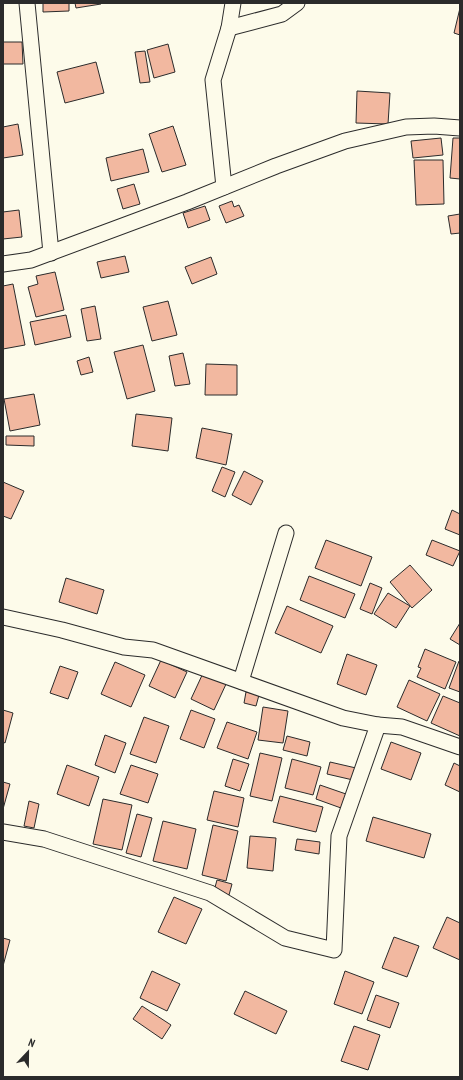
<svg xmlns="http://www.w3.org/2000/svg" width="463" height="1080" font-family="'PT Sans Narrow',sans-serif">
	<rect width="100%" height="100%" fill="#fdfbea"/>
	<g fill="#f2b8a0" stroke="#2b2b2b">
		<path d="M43,3H69V11L43,12Z"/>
		<path d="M75,3H101V4L76,8Z"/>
		<path d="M460,8V35L454,33Z"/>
		<path d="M3,42H22L23,64H3Z"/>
		<path d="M168,44L175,72L154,78L147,50Z"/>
		<path d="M145,51L150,82L140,83L135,52Z"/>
		<path d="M96,62L104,93L65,103L57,72Z"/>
		<path d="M357,91L390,93L388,124L356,123Z"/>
		<path d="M18,124L23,155L3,158V127Z"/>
		<path d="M173,126L186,165L162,172L149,134Z"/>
		<path d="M441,138L443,155L413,158L411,141Z"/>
		<path d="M453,138H460V179L450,178Z"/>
		<path d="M143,149L149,172L111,181L106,158Z"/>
		<path d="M414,160H443L444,204L416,205Z"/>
		<path d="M134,184L140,204L123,209L117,189Z"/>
		<path d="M232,201L234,207L239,205L244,216L226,223L219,206Z"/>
		<path d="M205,206L210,220L188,228L183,213Z"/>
		<path d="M19,210L22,237L3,239V212Z"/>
		<path d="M460,214V233L451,234L448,216Z"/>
		<path d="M125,256L129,272L101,278L97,262Z"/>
		<path d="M211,257L217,274L192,284L185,267Z"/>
		<path d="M55,272L64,310L36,317L28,287L38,284L36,276Z"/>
		<path d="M13,284L25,345L3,349V286Z"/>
		<path d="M168,301L177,335L152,341L143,307Z"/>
		<path d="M95,306L101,339L87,341L81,309Z"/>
		<path d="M66,315L71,337L35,345L30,322Z"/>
		<path d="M143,345L155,391L127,399L114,352Z"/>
		<path d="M183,353L190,384L175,386L169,356Z"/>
		<path d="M89,357L93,372L81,375L77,361Z"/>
		<path d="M206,364L237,365V395H205Z"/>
		<path d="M34,394L40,425L10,431L4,399Z"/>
		<path d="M136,414L172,418L168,451L132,446Z"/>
		<path d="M202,428L232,434L226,465L196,458Z"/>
		<path d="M6,436H34V446L6,445Z"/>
		<path d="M222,467L235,472L225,497L212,491Z"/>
		<path d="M244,471L263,481L251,505L232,495Z"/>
		<path d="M3,482L24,491L11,519L3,516Z"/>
		<path d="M452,510L460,514V535L445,529Z"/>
		<path d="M326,540L372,557L361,586L315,568Z"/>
		<path d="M432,540L460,551L453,566L426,555Z"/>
		<path d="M410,565L432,590L412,608L390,582Z"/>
		<path d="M309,576L355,594L345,618L300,600Z"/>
		<path d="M66,578L104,590L97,614L59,602Z"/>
		<path d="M370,583L382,588L372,614L360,609Z"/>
		<path d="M388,593L410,606L396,628L374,614Z"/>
		<path d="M287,606L333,626L321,653L275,633Z"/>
		<path d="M460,623V645L450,639Z"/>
		<path d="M425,649L456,662L445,689L417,677L421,668L418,667Z"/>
		<path d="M347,654L377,665L366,695L337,684Z"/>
		<path d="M161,660L187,672L175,698L149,686Z"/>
		<path d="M459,661L460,662V692L449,688Z"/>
		<path d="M115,662L145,675L131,707L101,694Z"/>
		<path d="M60,666L78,672L68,699L50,693Z"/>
		<path d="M204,671L227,682L214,710L191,699Z"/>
		<path d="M409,680L440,694L427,721L397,707Z"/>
		<path d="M246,692L259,695L256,706L244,703Z"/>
		<path d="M443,696L460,703V736L431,723Z"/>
		<path d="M263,707L288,711L283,743L258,740Z"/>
		<path d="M3,710L13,713L5,743L3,742Z"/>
		<path d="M191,710L215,719L204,748L180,739Z"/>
		<path d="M144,717L169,726L156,763L130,754Z"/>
		<path d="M227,722L257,732L248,759L217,748Z"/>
		<path d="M105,735L126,743L115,773L95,765Z"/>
		<path d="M287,736L310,742L307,756L283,750Z"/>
		<path d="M391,742L421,753L411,780L381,769Z"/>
		<path d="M260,753L282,758L272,801L250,796Z"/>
		<path d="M233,759L249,764L240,791L225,786Z"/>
		<path d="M292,759L321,767L313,795L285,788Z"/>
		<path d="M330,762L356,768L353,780L327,774Z"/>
		<path d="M454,763L460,766V792L445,785Z"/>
		<path d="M67,765L99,777L89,806L57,794Z"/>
		<path d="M131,765L158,774L148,803L120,794Z"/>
		<path d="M3,782L10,784L3,809Z"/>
		<path d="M320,785L346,794L341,808L316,799Z"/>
		<path d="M214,791L244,798L238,827L207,820Z"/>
		<path d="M280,796L323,807L316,832L273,822Z"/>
		<path d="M103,799L132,805L122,850L93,844Z"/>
		<path d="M29,801L39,804L34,828L24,826Z"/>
		<path d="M137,814L152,818L141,857L126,853Z"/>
		<path d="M373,817L431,834L424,858L366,841Z"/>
		<path d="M163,821L196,829L187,869L153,861Z"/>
		<path d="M213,825L238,831L226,881L202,875Z"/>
		<path d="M250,836L276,838L273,871L247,868Z"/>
		<path d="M297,839L320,842L319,854L295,850Z"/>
		<path d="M217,880L232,884L229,895L214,891Z"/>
		<path d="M174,897L202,909L186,944L158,932Z"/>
		<path d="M447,917L460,923V960L433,948Z"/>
		<path d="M394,937L419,946L407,977L382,968Z"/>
		<path d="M3,938L10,940L3,966Z"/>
		<path d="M152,971L180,984L167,1011L140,998Z"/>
		<path d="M345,971L374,982L362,1014L334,1004Z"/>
		<path d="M245,991L287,1011L276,1034L234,1014Z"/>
		<path d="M376,995L399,1003L390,1028L367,1020Z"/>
		<path d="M142,1006L171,1025L162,1039L133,1019Z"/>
		<path d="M354,1026L380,1035L368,1070L341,1061Z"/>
	</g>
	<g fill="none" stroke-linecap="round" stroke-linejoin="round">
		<g stroke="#2b2b2b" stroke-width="17">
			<g id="minor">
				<path d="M27,3L51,253"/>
				<path d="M229,28L282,14L297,3"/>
				<path d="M224,187L213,80L229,28L233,3"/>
				<path d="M3,264L31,260L187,202L276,166L345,141L406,127L434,126L460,128"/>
				<path d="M3,617L62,630L124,647L153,650L343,718L378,725L402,727L460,747"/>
				<path d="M241,681L286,533"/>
				<path d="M3,832L44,839L210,893L285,938L334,950L339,836L378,725"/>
			</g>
		</g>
		<use href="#minor" stroke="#fdfbea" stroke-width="15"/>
	</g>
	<rect width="463" height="1080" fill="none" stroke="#2b2b2b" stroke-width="8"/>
	<g transform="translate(28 1052) rotate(22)" stroke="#fdfbea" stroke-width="3" paint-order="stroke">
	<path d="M0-3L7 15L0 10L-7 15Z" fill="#2b2b2b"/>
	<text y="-6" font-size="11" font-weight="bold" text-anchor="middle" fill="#2b2b2b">N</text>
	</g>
</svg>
